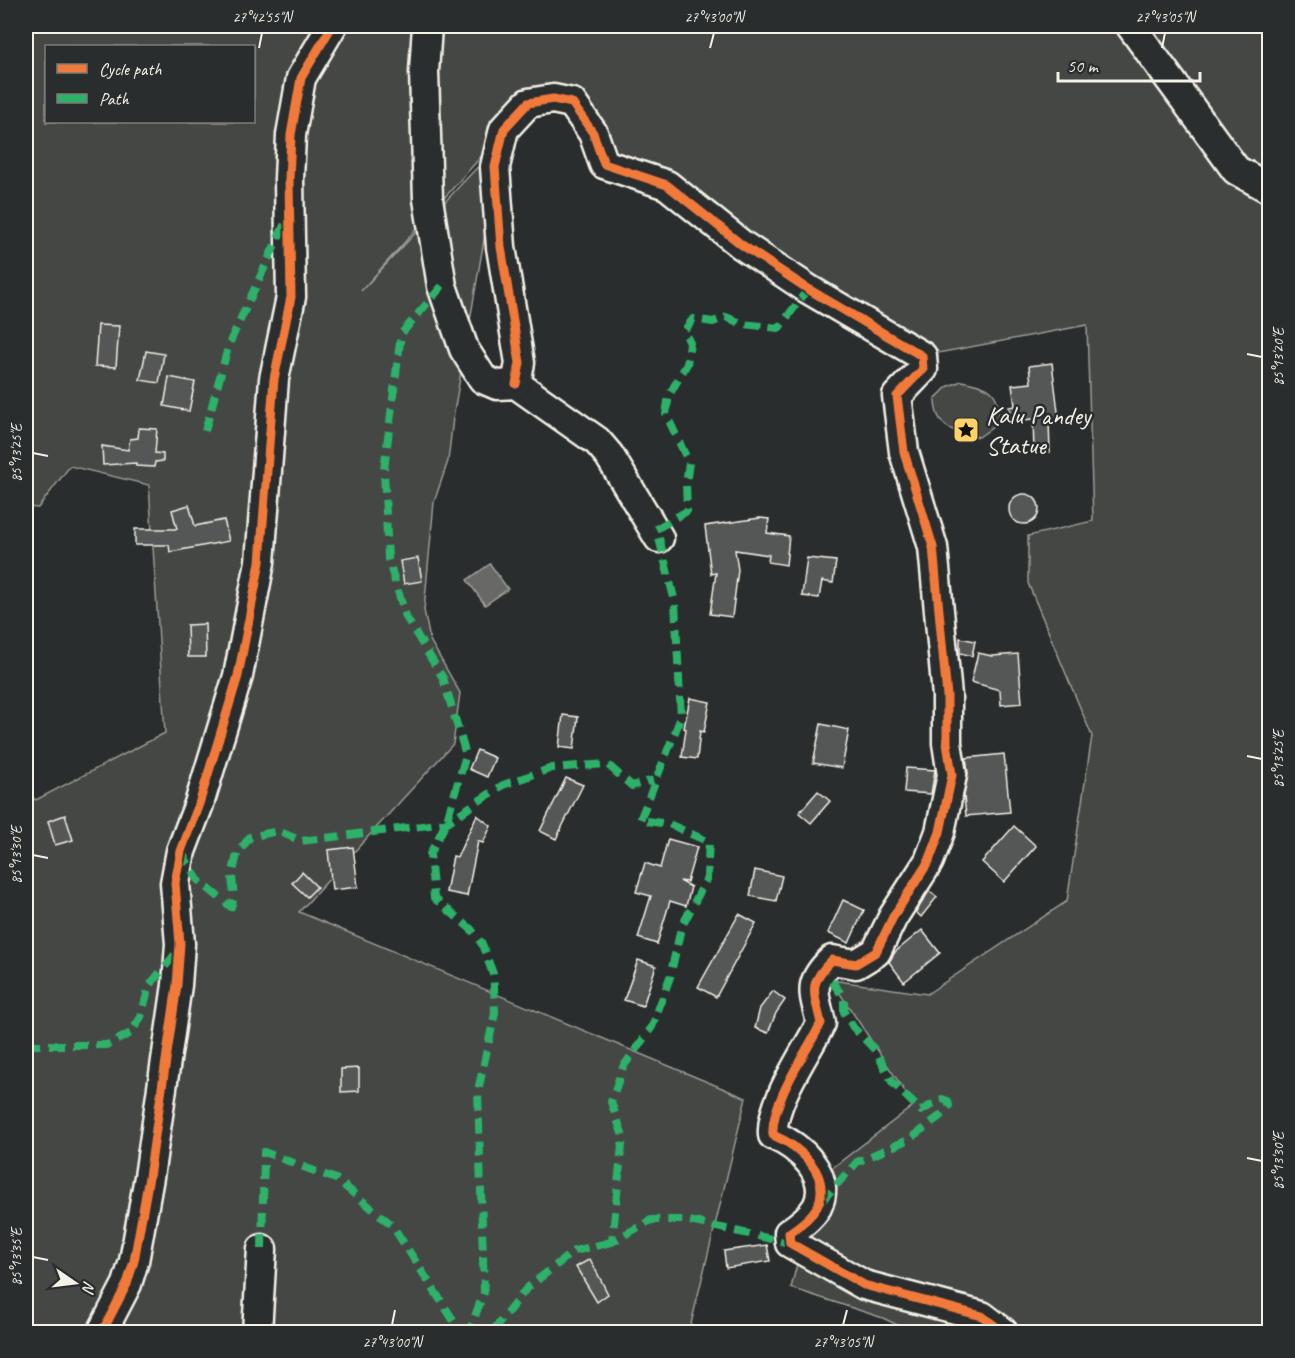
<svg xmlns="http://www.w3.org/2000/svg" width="1295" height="1358" font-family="Caveat,sans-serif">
	<rect width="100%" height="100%" fill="#2a2d2e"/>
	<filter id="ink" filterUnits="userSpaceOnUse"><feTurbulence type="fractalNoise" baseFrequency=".0167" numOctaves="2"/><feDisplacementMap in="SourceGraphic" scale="12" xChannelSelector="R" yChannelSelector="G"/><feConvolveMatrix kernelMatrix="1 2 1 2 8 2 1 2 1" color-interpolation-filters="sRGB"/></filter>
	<g filter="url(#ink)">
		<g fill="#444645" stroke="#9c9c96" stroke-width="1.5" fill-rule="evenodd">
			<path d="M26,26H1269V1332H912L883,1318L791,1288L818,1179L914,1105L831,980L927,994L1067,901L1092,736L1028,583V536L1093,521L1087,325L922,356L604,164L572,103L528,104L361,291L501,142L453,418L448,461L434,502L424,610L430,640L460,693L453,744L299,912L746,1098L689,1332H26V794L36,800L165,733L149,485L70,466L38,508L26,507ZM46,46H254V122H46Z"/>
			<path d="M961,381C989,386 1003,391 997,424L979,437C955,433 935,428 935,399L947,387Z"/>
		</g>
		<path fill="#676866" stroke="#9f9f9a" stroke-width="1.5" d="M490,564L508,589L485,605L467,580Z"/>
		<g fill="#555756" stroke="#f4f1e8" stroke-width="1.5">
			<path d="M98,325L119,326L116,367L95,366Z"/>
			<path d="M146,351L164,354L159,383L140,380Z"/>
			<path d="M1052,363L1059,420L1049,421L1050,452L1034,453L1033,419L1011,421L1009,407L1015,406L1012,385L1031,383L1029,366Z"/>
			<path d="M169,377L195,382L189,411L164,406Z"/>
			<path d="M139,428L157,429L155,453L163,454V461L155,462L154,467L136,466V463L103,465L102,446L128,450L130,439L138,438Z"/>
			<circle cx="1024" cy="509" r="15"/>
			<path d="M189,505L195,526L224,520L229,541L170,552L169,545H135V529H177L172,510Z"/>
			<path d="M760,518L769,519L767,533L789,536L786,565L768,562L769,555L735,550L738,570L732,617L710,614L716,573L711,574L705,526Z"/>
			<path d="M418,558L422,581L404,584L400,561Z"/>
			<path d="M807,558L836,561L833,583L822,581L819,598L802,596Z"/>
			<path d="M205,624L206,657H188L187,625Z"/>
			<path d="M960,638L975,641L972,656L960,653Z"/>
			<path d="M978,653L992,656L1018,654L1022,703L1001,705L1000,690L971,682Z"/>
			<path d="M690,698L710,702L704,732L700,731L697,759L682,757L686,729L684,728Z"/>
			<path d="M563,715L578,717L574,749L559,747Z"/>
			<path d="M821,724L849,730L842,768L813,763Z"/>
			<path d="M477,750L495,758L487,777L469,769Z"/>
			<path d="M1004,754L1010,812L966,816L964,796L968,773L966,758Z"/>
			<path d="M906,768L935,770L931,794L904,792Z"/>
			<path d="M566,778L583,785L556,839L540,831Z"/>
			<path d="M818,791L830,801L811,823L799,813Z"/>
			<path d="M65,815L73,840L55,845L48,821Z"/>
			<path d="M477,815L491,826L483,843L478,841L467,896L446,892L453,856L457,857Z"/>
			<path d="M1014,826L1036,846L1004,882L982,862Z"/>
			<path d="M668,839L697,847L687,882L680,881L691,887L686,906L670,901L657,944L638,938L651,896L636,892L645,863L660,868Z"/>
			<path d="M353,847L358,887L332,890L328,850Z"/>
			<path d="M755,870L782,876L776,901L750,896Z"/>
			<path d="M302,872L317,887L307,897L292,883Z"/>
			<path d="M929,891L937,897L921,917L916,912Z"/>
			<path d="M843,900L864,910L849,943L828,933Z"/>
			<path d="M739,914L756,923L716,997L698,987Z"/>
			<path d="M922,930L940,953L904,982L889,962L895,952Z"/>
			<path d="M638,960L656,966L643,1006L624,1000Z"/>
			<path d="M773,991L785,1000L776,1013L768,1033L755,1028L760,1008Z"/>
			<path d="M359,1068V1091L341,1092V1069Z"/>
			<path d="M767,1245L770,1261L726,1268L724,1251Z"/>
			<path d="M590,1259L608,1294L597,1302L576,1267Z"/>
		</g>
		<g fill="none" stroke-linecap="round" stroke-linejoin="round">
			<g stroke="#f4f1e8" stroke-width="33">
				<g id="minor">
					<path d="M427,26L424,72L428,199L442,286L464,349L483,379L497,385L516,384L597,441L609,455L659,538"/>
					<path d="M1131,26L1236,170L1270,189"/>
					<path d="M516,384L520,363L501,247L495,167L504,129L528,103L553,99L572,103L593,133L604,164L667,185L742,245L808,289L922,356L923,369L897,396L904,452L933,547L947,696V743L952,775L940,832L929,861L893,917L876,952L856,964L832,960C807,984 814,992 821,1023C807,1052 770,1103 773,1135C799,1146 833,1175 817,1207C811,1217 798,1227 789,1233L790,1243L864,1285L982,1316L1003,1332"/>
					<path d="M102,1332L127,1284L134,1261L149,1177L177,985L180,944L175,883L181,851L199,804L238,676L260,562L274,379L291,297L289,179L291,135L301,78L332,26"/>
					<path d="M257,1332L262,1249"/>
				</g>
			</g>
			<use href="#minor" stroke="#2a2d2e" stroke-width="28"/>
			<g stroke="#2db169" stroke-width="8" stroke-dasharray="15 8" stroke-linecap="butt">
				<path d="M442,286L401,334L384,470L388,559L406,617L443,678L466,755L446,823L430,854L434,898L471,929L482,944L493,974L494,987L495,1013L478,1091L484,1292L469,1332"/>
				<path d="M205,431L229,344L287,219"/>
				<path d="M656,529L687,511L686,483L689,463L666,414L669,395L687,364L690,343L684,331L693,319L713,322L726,317L743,324L779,328L808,289"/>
				<path d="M659,538L675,602L681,717L640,820L669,824L709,842L707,878L681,928L670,977L652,1027L623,1067L611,1102L623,1136L612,1242L651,1220H685L790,1243"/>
				<path d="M181,851L198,880L231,907L234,898L232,876L237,854L250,837L278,831L301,841L446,823L503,785L552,768L607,764L632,786L653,780"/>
				<path d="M26,1045H107L131,1033L141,1017L149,986L177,952"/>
				<path d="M821,1202L857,1162L908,1140L940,1116L949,1106L948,1101L942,1099L921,1111L892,1082L876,1051L853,1027L844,1012V998L823,969"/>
				<path d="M262,1249L264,1152L336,1179L392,1225L461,1332"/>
				<path d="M492,1332L526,1289L574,1251L612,1242"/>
			</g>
			<g stroke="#2a2d2e" stroke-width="13">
				<g id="cycleway">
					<path d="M516,384L520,363L501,247L495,167L504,129L528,103L553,99L572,103L593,133L604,164L667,185L742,245L808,289L922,356L923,369L897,396L904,452L933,547L947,696V743L952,775L940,832L929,861L893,917L876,952L856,964L832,960C807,984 814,992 821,1023C807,1052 770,1103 773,1135C799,1146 833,1175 817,1207C811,1217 798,1227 789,1233L790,1243L864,1285L982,1316L1003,1332"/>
					<path d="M102,1332L127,1284L134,1261L149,1177L177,985L180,944L175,883L181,851L199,804L238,676L260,562L274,379L291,297L289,179L291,135L301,78L332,26"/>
				</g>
			</g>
			<use href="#cycleway" stroke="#f17a3a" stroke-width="9"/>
		</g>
	</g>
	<path fill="none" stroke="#f4f1e8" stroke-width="2" d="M259,48L262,33M710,48L714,33M1162,48L1165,33M1247,354L1262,357M33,453L48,456M1247,756L1262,759M33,855L48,858M1247,1158L1262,1161M33,1257L48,1260M392,1325L395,1310M843,1325L847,1310"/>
	<defs>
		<g id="sight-square" transform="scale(1.35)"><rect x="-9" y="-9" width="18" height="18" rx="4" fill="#ffd166" stroke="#2a2d2e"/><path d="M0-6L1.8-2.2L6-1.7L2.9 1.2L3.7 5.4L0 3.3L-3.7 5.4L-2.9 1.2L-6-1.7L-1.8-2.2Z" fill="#111"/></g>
	</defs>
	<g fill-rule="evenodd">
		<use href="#sight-square" x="966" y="430"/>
	</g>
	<g text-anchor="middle" stroke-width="5" stroke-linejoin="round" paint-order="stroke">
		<g font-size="26" fill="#f4f1e8" stroke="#2a2d2e" text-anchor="start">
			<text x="986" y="424">Kalu Pandey<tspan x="986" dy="30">Statue</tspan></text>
		</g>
	</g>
	<rect width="1295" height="1358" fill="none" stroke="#2a2d2e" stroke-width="66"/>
	<rect x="45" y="45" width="210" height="78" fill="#2a2d2e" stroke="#7b7b78" stroke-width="1.5"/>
	<rect x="57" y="64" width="30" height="9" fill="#f17a3a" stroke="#7b7b78" stroke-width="1.5"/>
	<text x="99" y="75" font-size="18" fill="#f4f1e8">Cycle path</text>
	<rect x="57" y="94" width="30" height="9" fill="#2db169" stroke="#7b7b78" stroke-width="1.5"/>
	<text x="99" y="105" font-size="18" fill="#f4f1e8">Path</text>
	<g transform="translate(75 1283) rotate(104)" stroke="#2a2d2e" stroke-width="4.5" paint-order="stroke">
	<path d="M0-4.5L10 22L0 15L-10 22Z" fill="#f4f1e8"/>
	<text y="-9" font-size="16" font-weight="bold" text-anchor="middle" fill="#f4f1e8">N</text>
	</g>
	<path d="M1058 72v9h142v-9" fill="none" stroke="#f4f1e8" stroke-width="3"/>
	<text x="1067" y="72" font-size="18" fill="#f4f1e8" stroke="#2a2d2e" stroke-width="4.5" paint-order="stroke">50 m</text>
	<rect x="33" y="33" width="1229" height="1292" fill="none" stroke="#f4f1e8" stroke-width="2"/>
	<g font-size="15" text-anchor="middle" fill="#f4f1e8">
		<text x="262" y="22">27°42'55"N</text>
		<text x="714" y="22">27°43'00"N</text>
		<text x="1165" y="22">27°43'05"N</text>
		<text transform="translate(1278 357) rotate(-90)" y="5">85°13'20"E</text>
		<text transform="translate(16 453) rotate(-90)" y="5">85°13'25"E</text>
		<text transform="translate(1278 759) rotate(-90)" y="5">85°13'25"E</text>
		<text transform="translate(16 855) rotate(-90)" y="5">85°13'30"E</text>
		<text transform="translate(1278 1161) rotate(-90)" y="5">85°13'30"E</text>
		<text transform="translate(16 1257) rotate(-90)" y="5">85°13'35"E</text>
		<text x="392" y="1347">27°43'00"N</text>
		<text x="843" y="1347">27°43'05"N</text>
	</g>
</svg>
